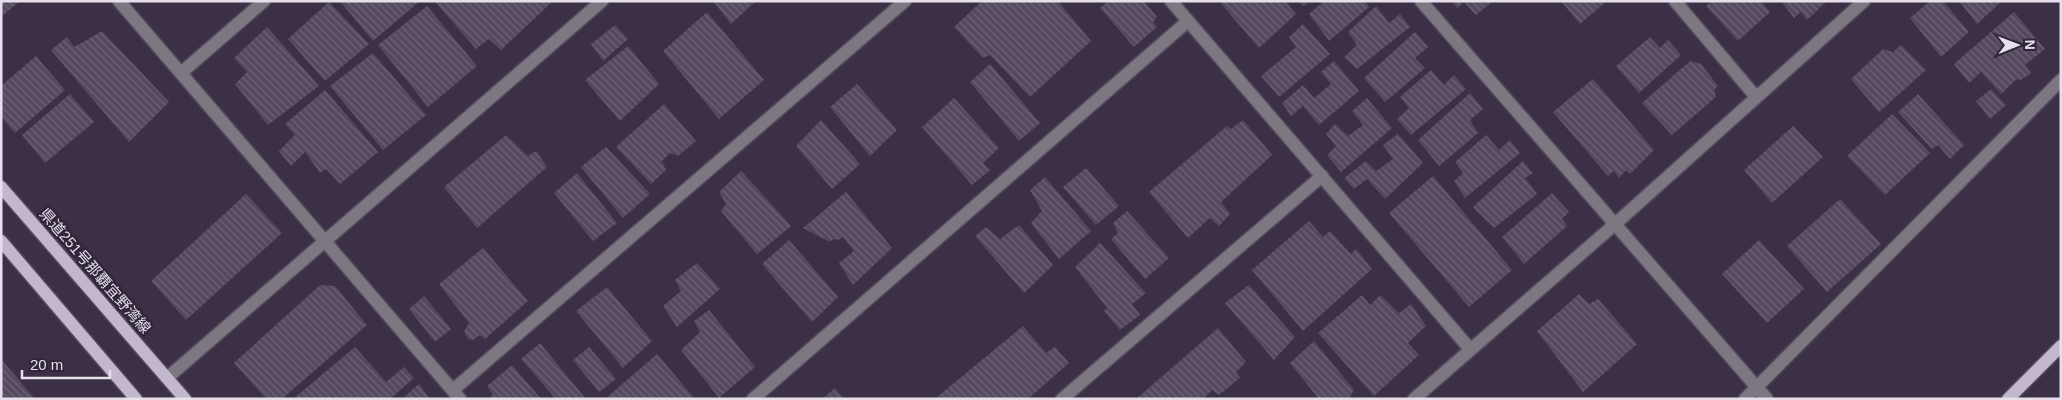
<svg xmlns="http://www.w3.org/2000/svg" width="2062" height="400" font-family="Helvetica,'Noto Sans JP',sans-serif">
	<defs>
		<pattern id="building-back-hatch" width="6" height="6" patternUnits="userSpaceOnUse" patternTransform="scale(1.25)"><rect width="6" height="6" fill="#54495e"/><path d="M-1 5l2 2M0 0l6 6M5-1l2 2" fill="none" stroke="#6d6375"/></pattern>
	</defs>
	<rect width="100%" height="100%" fill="#3b3045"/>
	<g fill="url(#building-back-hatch)">
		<path d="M1,1H20L1,17Z"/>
		<path d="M340,1H420L373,41Z"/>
		<path d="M438,1H553L501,50L489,39L476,49L436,3Z"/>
		<path d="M713,1H756L731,24Z"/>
		<path d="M982,1H1058L1091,41L1030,97L990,55L983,58L954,27Z"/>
		<path d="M1108,1H1144L1157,17L1153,22L1157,27L1134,47L1100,8Z"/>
		<path d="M1219,1H1285L1296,14L1259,48Z"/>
		<path d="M1298,1H1310L1304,6Z"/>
		<path d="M1324,1H1365L1369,7L1329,41L1309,14Z"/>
		<path d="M1452,1H1493L1476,15L1464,2L1457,8Z"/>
		<path d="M1561,1H1607L1580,24Z"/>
		<path d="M1712,1H1761L1770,12L1738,41L1706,6Z"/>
		<path d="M1781,1H1827L1807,20L1801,12L1794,18Z"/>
		<path d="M1930,1H1943L1969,32L1941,57L1910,18Z"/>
		<path d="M1959,1H2002L1977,24Z"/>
		<path d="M329,2L369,44L325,81L288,39Z"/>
		<path d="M427,6L477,66L428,107L378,45Z"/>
		<path d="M1376,6L1389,23L1400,14L1410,27L1357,69L1344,57L1357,45L1348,32Z"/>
		<path d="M707,12L764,80L719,119L663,51Z"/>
		<path d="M2014,12L2045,49L2025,65L2031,73L2021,80L2017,79L2001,94L1981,72L1969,83L1954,64Z"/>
		<path d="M1303,24L1330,54L1279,97L1261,76L1296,47L1289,37Z"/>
		<path d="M615,25L628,39L603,61L591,44Z"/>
		<path d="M267,27L319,86L268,125L235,84L247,72L234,58Z"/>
		<path d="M102,31L169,102L129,142L51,50L67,37L74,47Z"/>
		<path d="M1415,32L1428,47L1415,58L1425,68L1385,102L1364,78Z"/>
		<path d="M1650,37L1660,48L1668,40L1681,55L1639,93L1616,66Z"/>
		<path d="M1901,45L1926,70L1879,112L1851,79L1883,49L1893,52Z"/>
		<path d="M628,46L659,84L620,121L585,80Z"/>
		<path d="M373,53L426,115L383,150L330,86Z"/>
		<path d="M36,56L65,90L15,133L1,117V86Z"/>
		<path d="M1334,61L1359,91L1319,125L1303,106L1291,116L1282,103L1303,85L1314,98L1331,84L1321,72Z"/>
		<path d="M1690,61L1701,64L1718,86L1714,90L1716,97L1672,135L1642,103Z"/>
		<path d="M990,64L1040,123L1019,141L970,82Z"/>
		<path d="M1431,70L1444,85L1454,75L1466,89L1411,135L1397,119L1409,108L1400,97Z"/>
		<path d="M1593,79L1654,150L1630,174L1626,170L1619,178L1614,171L1608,176L1553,112Z"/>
		<path d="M857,84L897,130L870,156L830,107Z"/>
		<path d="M1991,89L2006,105L1990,119L1976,101Z"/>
		<path d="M325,90L378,152L340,184L326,169L320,173L305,152L291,166L279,151L295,135L285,124Z"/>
		<path d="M1470,93L1483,109L1470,120L1478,133L1439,166L1418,140Z"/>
		<path d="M70,94L94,122L45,163L22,135Z"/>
		<path d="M1918,94L1964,145L1950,159L1938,145L1932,149L1898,112Z"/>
		<path d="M954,98L999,148L983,163L990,170L972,185L922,127Z"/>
		<path d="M1367,98L1392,128L1341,172L1327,155L1336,146L1326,134L1335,124L1348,136L1363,125L1352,111Z"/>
		<path d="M664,104L696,141L678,156L670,153L662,161L666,170L651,184L616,147Z"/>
		<path d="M1892,114L1930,153L1885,195L1847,156Z"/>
		<path d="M821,120L860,164L832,189L796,146Z"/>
		<path d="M1243,120L1272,155L1221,202L1230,214L1219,226L1210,218L1188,238L1149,192L1227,126L1231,129Z"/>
		<path d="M1793,126L1823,157L1772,203L1744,170Z"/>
		<path d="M1398,134L1423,163L1385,199L1367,179L1354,189L1344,178L1366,161L1376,171L1393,159L1383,145Z"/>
		<path d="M506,135L528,156L536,151L547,167L477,228L444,187Z"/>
		<path d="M1486,135L1499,150L1510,140L1520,153L1465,198L1454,181L1463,173L1455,162Z"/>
		<path d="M606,147L650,194L623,218L581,167Z"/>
		<path d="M1523,161L1533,173L1525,178L1537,194L1494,228L1473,207Z"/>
		<path d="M1086,168L1119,206L1096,225L1063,187Z"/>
		<path d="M741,171L791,226L757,254L721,211L726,204L719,192Z"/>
		<path d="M577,173L617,223L593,241L554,193Z"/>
		<path d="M1433,176L1512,270L1469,307L1389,213Z"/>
		<path d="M1045,177L1091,231L1059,259L1031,223L1042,211L1030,190Z"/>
		<path d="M846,192L892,248L853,285L839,263L854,251L843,237L838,240L833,239L830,242L803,228Z"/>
		<path d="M1552,193L1569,212L1562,219L1567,226L1524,264L1502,237Z"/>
		<path d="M246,194L282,233L186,320L151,281Z"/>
		<path d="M1840,199L1881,244L1827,292L1787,246Z"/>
		<path d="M1127,211L1169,258L1145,279L1111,239L1118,233L1113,223Z"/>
		<path d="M1309,221L1323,237L1330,231L1351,254L1356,249L1372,269L1303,331L1252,270Z"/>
		<path d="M1019,225L1053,265L1024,293L975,236L986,227L1000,239Z"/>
		<path d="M789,240L838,297L812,322L762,264Z"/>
		<path d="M1759,240L1804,289L1767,323L1722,274Z"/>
		<path d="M1100,243L1146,293L1132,304L1140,315L1120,330L1104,311L1107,308L1075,267Z"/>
		<path d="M483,248L528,301L485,339L480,335L473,340L468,339L464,332L469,323L439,284Z"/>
		<path d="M697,263L720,289L677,327L663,306L681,291L675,280Z"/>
		<path d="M320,285L335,286L367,325L282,399H266L234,363Z"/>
		<path d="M1249,285L1295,337L1274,360L1225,303Z"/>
		<path d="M607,287L652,341L623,368L576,311Z"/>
		<path d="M1579,294L1589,304L1598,299L1637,344L1583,392L1537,331Z"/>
		<path d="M1362,295L1370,305L1380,295L1399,313L1411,304L1426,326L1408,343L1419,355L1374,396L1318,333Z"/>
		<path d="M424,296L451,329L435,342L409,309Z"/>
		<path d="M709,310L755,367L719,398L681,350L700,332L694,321Z"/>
		<path d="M1023,326L1046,353L1055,347L1069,363L1028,399H939L937,397Z"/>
		<path d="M1218,328L1246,362L1236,372L1240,378L1219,395L1212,390L1203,399H1136Z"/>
		<path d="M1314,341L1354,390L1349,399H1319L1290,363Z"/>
		<path d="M540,343L586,399H556L521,359Z"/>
		<path d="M355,347L386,382L404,367L414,378L390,399H293Z"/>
		<path d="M589,347L616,379L599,392L573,360Z"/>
		<path d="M657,354L695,399H605Z"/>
		<path d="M1,359L35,399H1Z"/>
		<path d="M512,365L541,399H487L493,395L487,386Z"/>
		<path d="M419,384L430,399H402Z"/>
		<path d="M835,388L844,399H822Z"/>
	</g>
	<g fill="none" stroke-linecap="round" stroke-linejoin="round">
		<g stroke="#564c60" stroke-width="15">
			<g id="minor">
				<path d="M119,1L460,399"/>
				<path d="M1171,1L1470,349"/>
				<path d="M1421,1L1767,399"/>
				<path d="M1675,1L1756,97"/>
				<path d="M181,73L264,1"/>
				<path d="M167,378L602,1"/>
				<path d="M453,390L905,1"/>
				<path d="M753,399L1188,21"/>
				<path d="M1062,399L1322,176"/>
				<path d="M1414,399L1614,225L1864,1"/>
				<path d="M1745,399L2061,80"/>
			</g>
		</g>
		<g stroke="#564c60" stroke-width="15">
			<g id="major">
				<path d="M1,187L185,399"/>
				<path d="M1,241L136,399"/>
				<path d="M2008,399L2061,346"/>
			</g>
		</g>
		<use href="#minor" stroke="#7c7781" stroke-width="12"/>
		<use href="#major" stroke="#c2b7cd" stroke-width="12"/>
	</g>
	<g text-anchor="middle" stroke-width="5" stroke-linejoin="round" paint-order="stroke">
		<g font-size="15" fill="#e6e0ed" stroke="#31263a">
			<text transform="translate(95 271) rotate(49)" y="5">県道251号那覇宜野湾線</text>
		</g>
	</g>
	<rect width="2062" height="400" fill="none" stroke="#e6e0ed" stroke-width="5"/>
	<g transform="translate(2017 45) rotate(89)" stroke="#31263a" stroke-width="4" paint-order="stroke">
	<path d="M0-4L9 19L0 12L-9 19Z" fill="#e6e0ed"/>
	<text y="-8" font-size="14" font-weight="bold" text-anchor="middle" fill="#e6e0ed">N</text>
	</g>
	<path d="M22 370v8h88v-8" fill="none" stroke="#e6e0ed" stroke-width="2.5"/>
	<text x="30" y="370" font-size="15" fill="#e6e0ed" stroke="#31263a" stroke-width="4" paint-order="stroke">20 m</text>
</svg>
